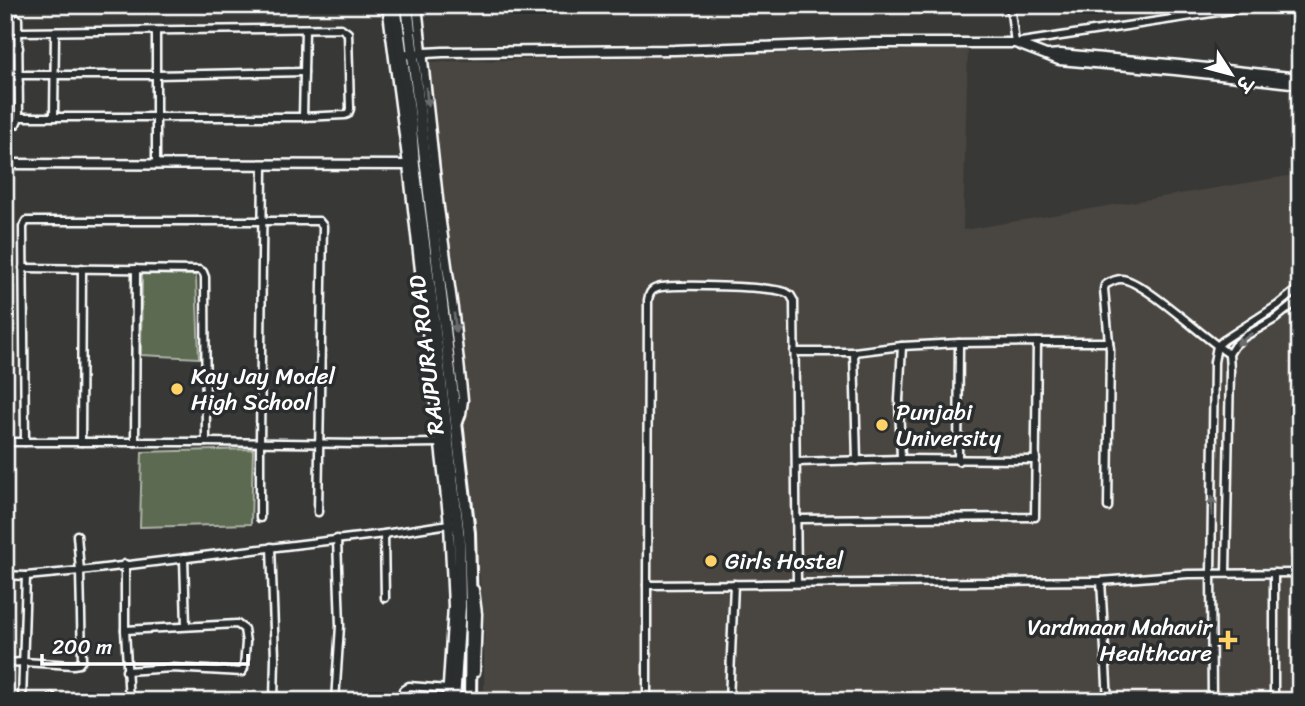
<svg xmlns="http://www.w3.org/2000/svg" width="1305" height="706" font-family="Sriracha,'Playpen Sans Deva',sans-serif">
	<rect width="100%" height="100%" fill="#383836"/>
	<filter id="ink" filterUnits="userSpaceOnUse"><feTurbulence type="fractalNoise" baseFrequency=".0143" numOctaves="2"/><feDisplacementMap in="SourceGraphic" scale="14" xChannelSelector="R" yChannelSelector="G"/><feConvolveMatrix kernelMatrix="1 2 1 2 8 2 1 2 1" color-interpolation-filters="sRGB"/></filter>
	<g filter="url(#ink)">
		<path fill="#494540" d="M968,49L963,230L1300,174V701H484V619L425,62Z"/>
		<g fill="#5c6a51" stroke="#aeb4a8" stroke-width="2">
			<path d="M142,274L196,275L199,358L141,355Z"/>
			<path d="M253,449L251,524L140,527L142,452Z"/>
		</g>
		<g fill="none" stroke-linecap="round" stroke-linejoin="round">
			<g stroke="#fff" stroke-width="11">
				<g id="street">
					<path d="M1010,5L1015,43L1264,5"/>
					<path d="M18,19L19,117"/>
					<path d="M156,32V165"/>
					<path d="M5,49L19,48"/>
					<path d="M19,75H156L304,72"/>
					<path d="M5,84H19"/>
					<path d="M54,117L55,32"/>
					<path d="M303,117L305,29"/>
					<path d="M5,125L16,124L19,117H303L345,115L348,114L350,109L348,33L341,28L19,32"/>
					<path d="M23,268L199,270L203,272L205,277L206,442"/>
					<path d="M1037,342H1109L1104,289L1105,285C1110,282 1115,279 1121,279C1142,279 1206,340 1229,354"/>
					<path d="M794,352H854L902,346L959,343L1037,342L1035,517L797,519"/>
					<path d="M854,352L857,461"/>
					<path d="M5,442H206L359,444L440,443"/>
					<path d="M25,442L23,227L26,221H319L323,226L318,512"/>
					<path d="M81,442L82,268"/>
					<path d="M135,442L136,269"/>
					<path d="M901,459L899,400L902,346"/>
					<path d="M958,461L959,343"/>
					<path d="M796,462L901,459L1036,460"/>
					<path d="M1108,507L1110,349L1109,342"/>
					<path d="M260,518V443L263,165"/>
					<path d="M384,534L385,598"/>
					<path d="M271,547L275,657L274,701"/>
					<path d="M184,558L186,626"/>
					<path d="M125,564V630L129,701"/>
					<path d="M1226,573L1230,370L1229,354L1234,346L1244,337L1275,319L1300,299"/>
					<path d="M1274,573V701"/>
					<path d="M5,575L26,576L80,571L384,534L449,524"/>
					<path d="M1101,581L1188,574L1300,573"/>
					<path d="M647,585L648,300C649,295 650,290 657,288C672,284 773,286 787,293C792,295 791,297 794,301L797,583"/>
					<path d="M125,630L237,624L244,629L246,642L244,668L242,672L172,668L126,671"/>
					<path d="M5,663L23,662L73,665L79,664L82,660L80,571L77,535"/>
					<path d="M52,697V701"/>
					<path d="M22,701L26,576"/>
					<path d="M335,701L340,626L337,539"/>
					<path d="M403,701V690L409,686L448,689"/>
					<path d="M647,701V585L1101,581L1108,701"/>
					<path d="M729,701L734,584"/>
					<path d="M1212,701L1211,574L1214,362L1217,346L1224,340L1278,305L1300,287"/>
				</g>
			</g>
			<g stroke="#fff" stroke-width="13">
				<g id="secondary">
					<path d="M387,5L408,165L449,524L453,606L447,701"/>
					<path d="M417,5L439,208L454,316L463,400L461,414L457,425"/>
					<path d="M408,54L443,52L674,50L874,43H1015L1059,60L1175,70L1300,84"/>
					<path d="M1049,55L1060,54L1179,65L1300,78"/>
					<path d="M5,164L412,165"/>
					<path d="M474,590L477,614L475,672"/>
				</g>
			</g>
			<g stroke="#fff" stroke-width="16">
				<g id="highway">
					<path d="M395,5L411,125L414,165L432,304L459,537L460,607L454,701"/>
					<path d="M407,5L469,533L471,611L470,701"/>
				</g>
			</g>
			<use href="#street" stroke="#2a2d2e" stroke-width="6"/>
			<use href="#secondary" stroke="#2a2d2e" stroke-width="8"/>
			<use href="#highway" stroke="#2a2d2e" stroke-width="10"/>
		</g>
		<defs><path id="oneway-solid" d="M-6-.8H1V-3.2L6.5 0L1 3.2V.8H-6Z" transform="scale(1.75)"/></defs>
		<g fill="#6a6c6d">
			<use href="#oneway-solid" transform="translate(427 97) rotate(84)"/>
			<use href="#oneway-solid" transform="translate(455 323) rotate(84)"/>
			<use href="#oneway-solid" transform="translate(1244 339) rotate(144)"/>
			<use href="#oneway-solid" transform="translate(1212 506) rotate(-89)"/>
		</g>
	</g>
	<g fill="#ffd166" stroke="#2a2d2e" stroke-width="2.5">
		<circle cx="177" cy="389" r="7"/>
		<circle cx="882" cy="425" r="7"/>
		<circle cx="711" cy="561" r="7"/>
		<path d="M1224.5 629.5h7v7h7v7h-7v7h-7v-7h-7v-7h7z"/>
	</g>
	<g text-anchor="middle" stroke-width="7" stroke-linejoin="round" paint-order="stroke">
		<g font-size="23" fill="#fff" stroke="#2a2d2e">
			<text transform="translate(426 355) rotate(-97)" y="8">RAJPURA ROAD</text>
		</g>
		<g font-size="23" fill="#fff" stroke="#2a2d2e" text-anchor="start">
			<text x="191" y="384">Kay Jay Model<tspan x="191" dy="26">High School</tspan></text>
			<text x="896" y="420">Punjabi<tspan x="896" dy="26">University</tspan></text>
			<text x="725" y="569">Girls Hostel</text>
			<text x="1212" y="635" text-anchor="end">Vardmaan Mahavir<tspan x="1212" dy="26">Healthcare</tspan></text>
		</g>
	</g>
	<rect width="1305" height="706" fill="none" stroke="#2a2d2e" stroke-width="28"/>
	<rect x="14" y="14" width="1277" height="678" fill="none" stroke="#fff" stroke-width="2.5" filter="url(#ink)"/>
	<g transform="translate(1231 74) rotate(126)" stroke="#2a2d2e" stroke-width="5" paint-order="stroke">
	<path d="M0-5L12 26L0 18L-12 26Z" fill="#ffffff"/>
	<text y="-10" font-size="19" font-weight="bold" text-anchor="middle" fill="#ffffff">उ</text>
	</g>
	<path d="M42 654v10h206v-10" fill="none" stroke="#ffffff" stroke-width="3.5"/>
	<text x="52" y="654" font-size="21" fill="#ffffff" stroke="#2a2d2e" stroke-width="5" paint-order="stroke">200 m</text>
</svg>
